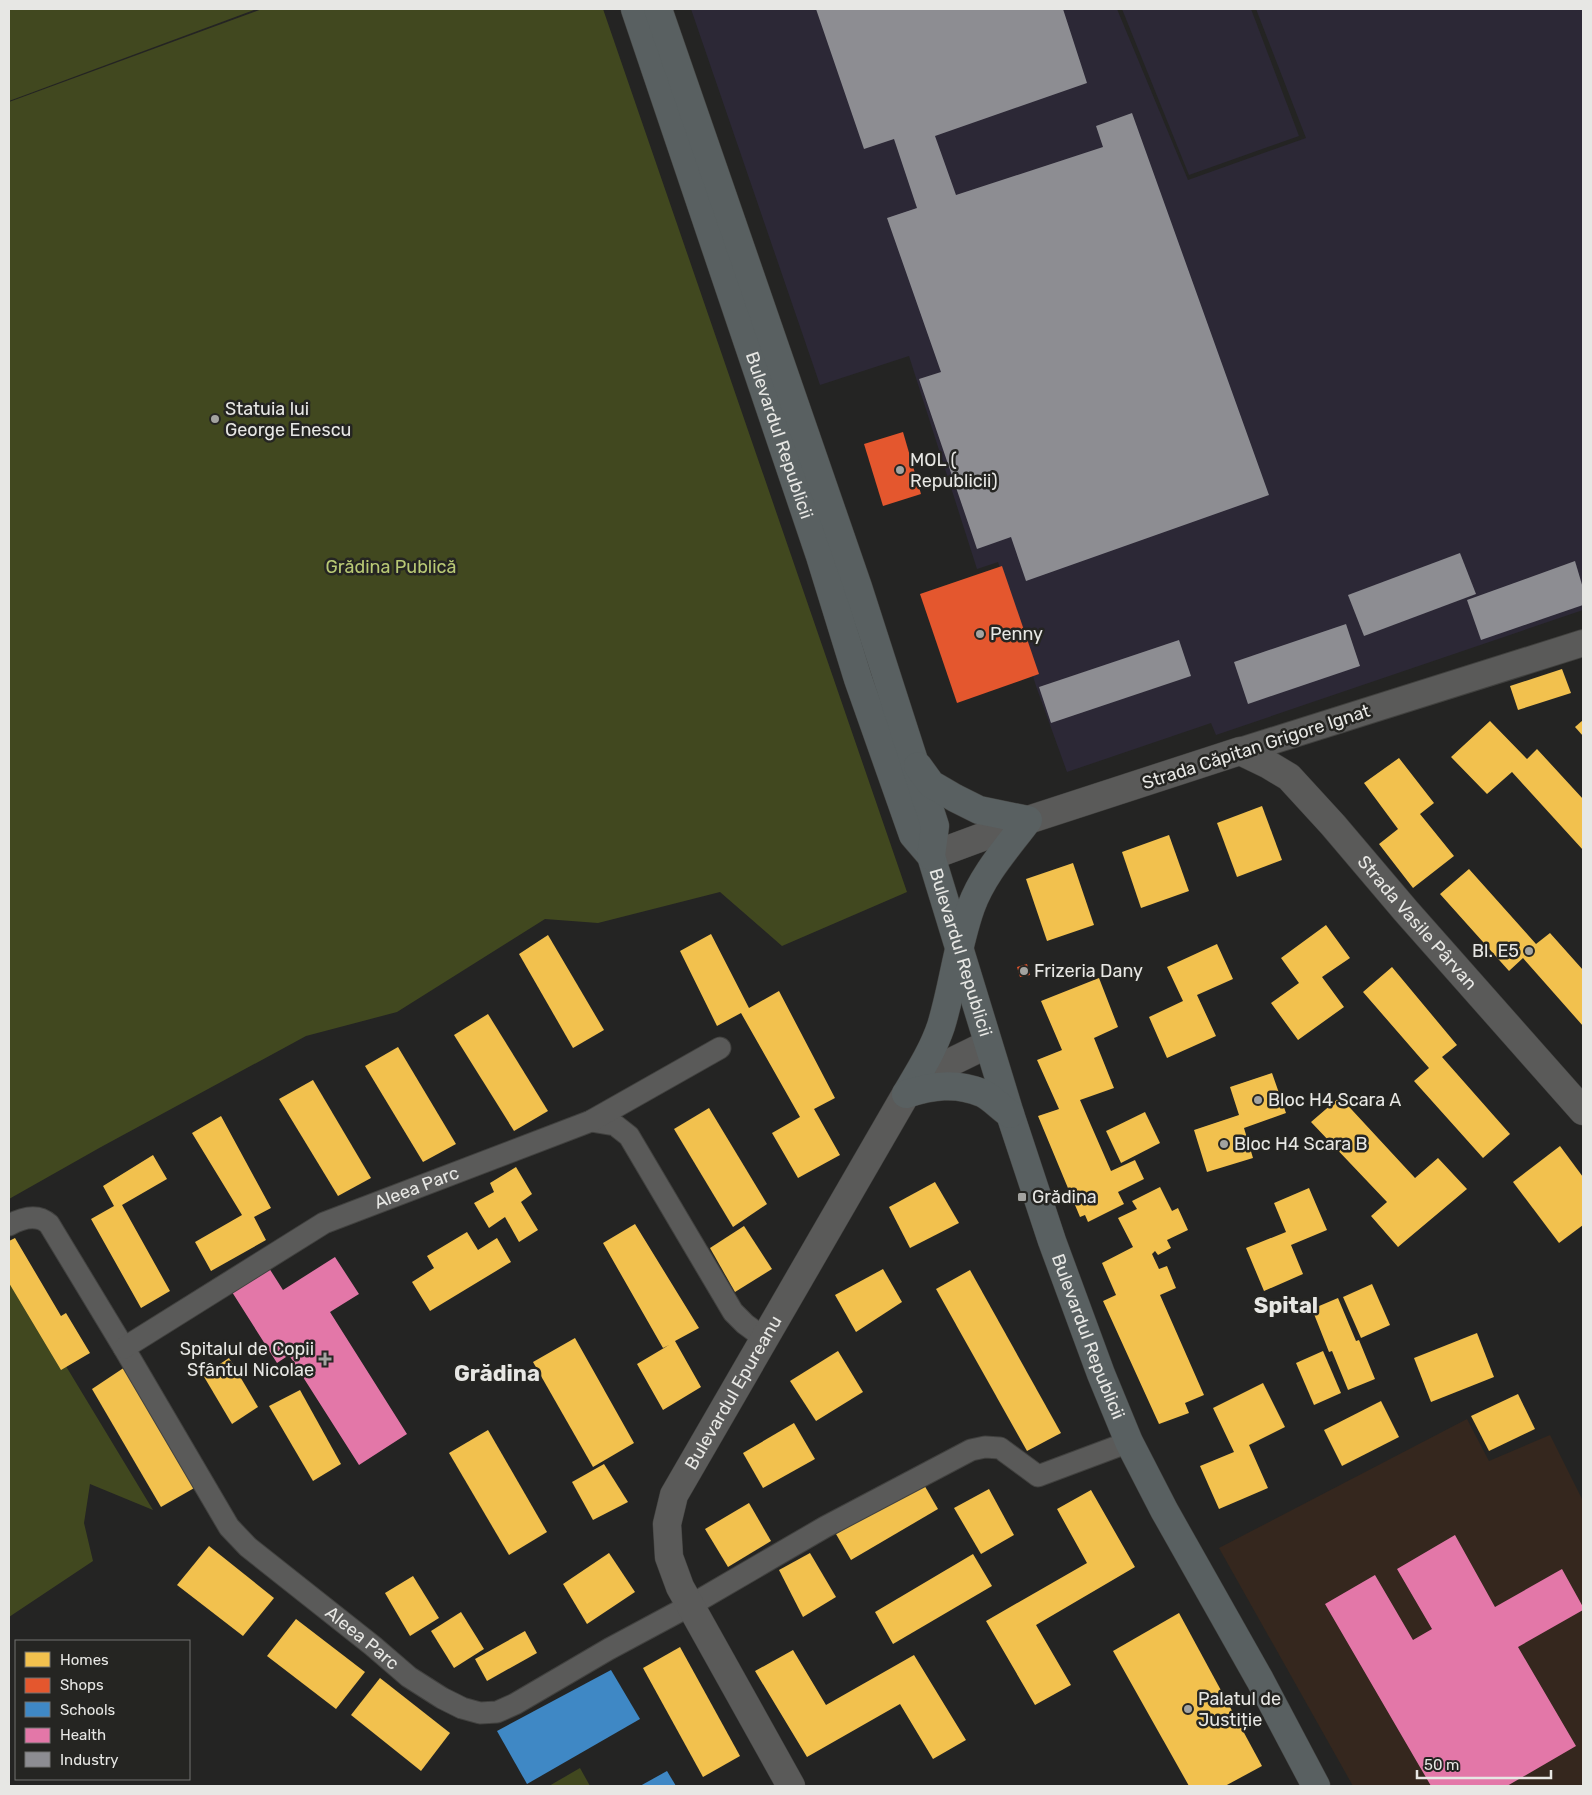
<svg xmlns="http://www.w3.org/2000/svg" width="1592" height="1795" font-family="Rubik,sans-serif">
	<rect width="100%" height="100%" fill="#242423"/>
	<g fill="#2c2836">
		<path d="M691,9H1117L1188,180L1306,138L1256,9H1583V610L1216,735L1211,723L1067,772L1036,686L998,562L977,569L909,356L820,385Z"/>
		<path d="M1122,9H1251L1299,136L1189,175Z"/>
	</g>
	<path fill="#35271e" d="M1467,1419L1489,1461L1550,1435L1583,1501V1786H1353L1219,1548Z"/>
	<g fill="#41481f">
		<path d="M9,9H257L9,101Z"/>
		<path d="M262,9H603L907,892L782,946L720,892L598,923L545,919L397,1012L306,1036L101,1147L9,1199V102Z"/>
		<path d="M9,1272L153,1510L90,1484L84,1523L93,1561L9,1617Z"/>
		<path d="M580,1768L590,1786H549Z"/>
	</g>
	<g fill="#f2c14e">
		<path d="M1562,669L1571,693L1518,710L1510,686Z"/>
		<path d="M1583,720V736L1575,727Z"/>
		<path d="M1490,721L1527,759L1537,749L1583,799V850L1512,772L1487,794L1451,757Z"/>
		<path d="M1399,758L1434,803L1420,814L1454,856L1413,888L1379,844L1398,829L1364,783Z"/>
		<path d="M1262,806L1282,860L1237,877L1217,823Z"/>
		<path d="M1169,835L1189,891L1141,908L1122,852Z"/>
		<path d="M1073,863L1094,925L1047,941L1026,879Z"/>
		<path d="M1469,869L1536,944L1550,933L1583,970V1026L1523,958L1509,971L1440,894Z"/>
		<path d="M1326,925L1350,958L1322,977L1344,1007L1298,1040L1271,1003L1299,983L1281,958Z"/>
		<path d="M711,934L749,1008L779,991L835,1098L814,1109L840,1155L798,1178L772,1133L800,1117L741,1013L717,1026L680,951Z"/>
		<path d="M548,935L604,1030L573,1048L519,954Z"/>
		<path d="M1217,944L1233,979L1197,995L1216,1036L1167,1058L1149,1017L1183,1001L1167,967Z"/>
		<path d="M1392,967L1457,1045L1442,1057L1510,1134L1483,1158L1414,1081L1429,1068L1363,992Z"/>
		<path d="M1099,978L1118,1027L1094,1038L1114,1088L1080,1100L1111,1171L1135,1160L1144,1179L1118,1192L1124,1204L1088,1222L1085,1215L1080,1217L1038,1116L1059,1109L1037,1060L1062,1050L1041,1001Z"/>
		<path d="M488,1014L548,1111L514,1131L454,1035Z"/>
		<path d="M398,1047L456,1144L423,1162L365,1066Z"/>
		<path d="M1272,1073L1286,1113L1244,1128L1253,1158L1207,1172L1194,1130L1239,1115L1230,1087Z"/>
		<path d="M313,1080L371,1178L338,1196L279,1099Z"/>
		<path d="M1340,1097L1415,1178L1438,1158L1467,1189L1398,1247L1371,1216L1387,1202L1311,1122Z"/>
		<path d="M709,1108L767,1204L733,1227L674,1129Z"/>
		<path d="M1145,1112L1160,1143L1121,1163L1106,1131Z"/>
		<path d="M221,1116L271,1208L254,1217L266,1240L211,1271L195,1242L242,1215L192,1133Z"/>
		<path d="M1560,1146L1583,1177V1225L1559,1243L1513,1182Z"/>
		<path d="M153,1155L167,1179L122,1205L170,1291L141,1308L91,1219L114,1206L103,1186Z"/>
		<path d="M516,1167L532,1194L521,1202L538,1230L519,1242L505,1217L489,1228L474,1203L494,1192L490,1183Z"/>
		<path d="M935,1182L959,1223L910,1248L889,1207Z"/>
		<path d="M1160,1187L1172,1211L1178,1208L1188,1230L1167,1240L1171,1248L1158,1255L1155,1251L1152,1254L1159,1269L1167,1266L1176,1288L1160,1295L1204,1395L1185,1403L1189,1413L1159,1424L1103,1301L1116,1295L1102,1263L1133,1247L1118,1218L1137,1209L1132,1201Z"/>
		<path d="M1309,1188L1327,1230L1291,1245L1303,1274L1264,1291L1246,1248L1286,1232L1274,1203Z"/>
		<path d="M635,1224L699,1328L675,1341L701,1387L663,1410L637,1364L669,1345L663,1348L603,1243Z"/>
		<path d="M744,1226L772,1269L735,1292L710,1248Z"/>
		<path d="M467,1232L478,1250L497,1238L511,1262L430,1311L412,1282L434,1268L427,1256Z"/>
		<path d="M15,1238L61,1316L66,1313L90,1353L61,1370L9,1283V1241Z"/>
		<path d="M883,1269L902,1302L856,1332L835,1295Z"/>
		<path d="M970,1270L1061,1433L1027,1451L936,1289Z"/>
		<path d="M1372,1284L1390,1325L1361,1338L1343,1297Z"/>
		<path d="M1338,1298L1356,1341L1359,1340L1375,1379L1348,1390L1332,1351L1329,1352L1312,1309Z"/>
		<path d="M1477,1333L1494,1377L1431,1402L1414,1358Z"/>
		<path d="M575,1338L634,1443L593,1467L533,1362Z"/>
		<path d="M838,1351L863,1392L816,1421L790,1381Z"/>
		<path d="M1323,1351L1341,1393L1314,1405L1296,1363Z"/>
		<path d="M229,1358L258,1407L232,1424L203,1375Z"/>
		<path d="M125,1367L196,1487L161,1507L92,1389Z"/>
		<path d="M1263,1383L1285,1427L1249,1445L1268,1488L1219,1509L1200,1466L1234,1452L1213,1408Z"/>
		<path d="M300,1390L341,1464L313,1481L269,1406Z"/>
		<path d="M1518,1394L1535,1429L1489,1451L1471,1416Z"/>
		<path d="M1381,1401L1399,1437L1342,1466L1324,1430Z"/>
		<path d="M794,1423L815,1459L763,1488L743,1453Z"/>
		<path d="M488,1430L547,1532L509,1555L449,1453Z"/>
		<path d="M604,1464L628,1502L593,1520L572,1482Z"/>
		<path d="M923,1483L938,1509L851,1560L836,1534Z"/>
		<path d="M989,1489L1014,1535L981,1554L954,1508Z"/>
		<path d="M1091,1490L1135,1567L1036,1625L1071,1685L1035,1705L986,1621L1087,1563L1057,1509Z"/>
		<path d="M749,1503L771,1541L728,1567L705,1529Z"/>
		<path d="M209,1546L274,1598L243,1636L177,1585Z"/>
		<path d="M609,1553L635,1592L587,1624L563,1584Z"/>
		<path d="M810,1553L836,1597L803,1617L779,1570Z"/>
		<path d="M973,1554L992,1586L893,1644L875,1612Z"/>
		<path d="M413,1576L439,1618L410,1636L385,1593Z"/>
		<path d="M461,1612L484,1649L454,1668L431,1631Z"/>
		<path d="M1179,1613L1262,1766L1225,1786H1189L1113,1651Z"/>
		<path d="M296,1619L365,1672L336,1709L267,1656Z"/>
		<path d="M525,1631L537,1653L487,1681L475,1659Z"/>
		<path d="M680,1647L740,1756L703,1777L643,1668Z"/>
		<path d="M793,1650L826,1705L914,1655L966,1740L933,1759L900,1704L807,1757L755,1671Z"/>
		<path d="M380,1678L450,1733L421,1771L351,1715Z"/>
	</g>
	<g fill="#e4572e">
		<path d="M903,432L921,494L883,506L864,444Z"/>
		<path d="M1002,566L1039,674L957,703L920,594Z"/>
		<path d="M1027,964L1030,975L1020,977L1017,967Z"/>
	</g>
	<g fill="#3f88c5">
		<path d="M611,1670L640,1719L527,1784L497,1731Z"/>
		<path d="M667,1771L676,1786H640Z"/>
	</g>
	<g fill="#e377a8">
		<path d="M335,1257L359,1294L330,1312L407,1434L359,1465L289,1355L277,1363L232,1292L269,1268L283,1290Z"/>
		<path d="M1455,1535L1495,1607L1562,1569L1583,1607V1610L1518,1647L1576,1746L1507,1786H1431L1325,1604L1375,1575L1413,1640L1432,1629L1397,1569Z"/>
	</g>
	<g fill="#8d8d92">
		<path d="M816,9H1063L1087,83L935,136L956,195L1103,147L1096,126L1132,113L1269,495L1026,581L1011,537L977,549L919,379L941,372L887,218L917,208L894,139L864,149Z"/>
		<path d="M1460,553L1476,594L1364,636L1348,595Z"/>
		<path d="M1575,561L1583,588V605L1481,640L1467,600Z"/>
		<path d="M1346,624L1360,666L1248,704L1234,662Z"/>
		<path d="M1179,640L1191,676L1051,723L1039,687Z"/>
	</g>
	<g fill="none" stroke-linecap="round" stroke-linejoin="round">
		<g stroke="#41413f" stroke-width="23">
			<g id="minor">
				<path d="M591,1121L615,1125L629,1136L733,1312L745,1324L764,1338"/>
				<path id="s1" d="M9,1225C22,1218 37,1213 49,1224L124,1348L229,1527L248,1547L373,1646L409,1677L442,1698L462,1708L480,1713L497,1712L515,1704L609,1649L691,1605L825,1527L971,1450L985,1447L1000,1448L1038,1476L1129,1442"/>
				<path id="s2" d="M124,1348L324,1223L591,1121L720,1048"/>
			</g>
		</g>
		<g stroke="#41413f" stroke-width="28">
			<path id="tertiary" d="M1240,751L1583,643"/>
		</g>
		<g stroke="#41413f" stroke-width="29">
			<g id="secondary">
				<path id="s3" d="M931,856L1028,820L1240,751L1269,765L1289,777L1333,825L1406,911L1583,1111"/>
				<path id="s4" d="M791,1786L680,1587L669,1557L667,1524L674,1495L906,1094L943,1066L988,1044"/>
			</g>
		</g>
		<g stroke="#41413f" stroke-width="29">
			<g id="primary">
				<path id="s5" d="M635,9L820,556L858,679L913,835L931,856L1010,1114L1052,1241L1101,1374L1129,1442L1164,1510L1260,1680L1316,1786"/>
				<path d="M658,9L858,587L935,826L931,856"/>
				<path d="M906,1094C919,1072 933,1050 941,1026C953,987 957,946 971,907C983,874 1007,848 1028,820L979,810L955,798L931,784L918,766"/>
				<path d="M906,1094C932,1086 955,1082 982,1093C991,1097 1001,1108 1010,1114"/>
			</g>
		</g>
		<use href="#minor" stroke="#5a5a59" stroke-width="21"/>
		<use href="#tertiary" stroke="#5a5a59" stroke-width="26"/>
		<use href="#secondary" stroke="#5a5a59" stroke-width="28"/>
		<use href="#primary" stroke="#596061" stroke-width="28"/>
	</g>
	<g fill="#a3a3a0" stroke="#252522" stroke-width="2">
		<circle cx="215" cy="419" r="5"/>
		<circle cx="900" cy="470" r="5"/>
		<circle cx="980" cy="634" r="5"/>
		<circle cx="1529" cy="951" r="5"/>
		<circle cx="1024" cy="971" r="5"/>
		<circle cx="1258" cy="1100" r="5"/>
		<circle cx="1224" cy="1144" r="5"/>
		<rect x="1017" y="1192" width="10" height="10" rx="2.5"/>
		<path d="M322.5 1351.5h5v5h5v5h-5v5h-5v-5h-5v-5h5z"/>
		<circle cx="1188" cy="1709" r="5"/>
	</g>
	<g text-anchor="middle" stroke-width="5" stroke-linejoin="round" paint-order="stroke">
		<g font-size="18" fill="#e7e7e4" stroke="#252522" text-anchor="start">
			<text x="225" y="415">Statuia lui<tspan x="225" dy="21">George Enescu</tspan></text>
			<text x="910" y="466">MOL (<tspan x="910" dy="21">Republicii)</tspan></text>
			<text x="990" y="640">Penny</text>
			<text x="1519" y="957" text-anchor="end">Bl. E5</text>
			<text x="1034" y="977">Frizeria Dany</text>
			<text x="1268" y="1106">Bloc H4 Scara A</text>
			<text x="1234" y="1150">Bloc H4 Scara B</text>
			<text x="1032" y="1203">Grădina</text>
			<text x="314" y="1355" text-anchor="end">Spitalul de Copii<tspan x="314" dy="21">Sfântul Nicolae</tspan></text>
			<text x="1198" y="1705">Palatul de<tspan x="1198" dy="21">Justiție</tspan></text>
		</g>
		<g font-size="18" fill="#e7e7e4" stroke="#252522">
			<text dy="6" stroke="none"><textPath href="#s5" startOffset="450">Bulevardul Republicii</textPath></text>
			<text transform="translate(1256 747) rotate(-18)" y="6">Strada Căpitan Grigore Ignat</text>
			<text dy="6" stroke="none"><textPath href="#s3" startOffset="576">Strada Vasile Pârvan</textPath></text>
			<text dy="6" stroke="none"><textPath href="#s5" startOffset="1000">Bulevardul Republicii</textPath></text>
			<text dy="6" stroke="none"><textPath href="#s2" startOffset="335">Aleea Parc</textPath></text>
			<text dy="6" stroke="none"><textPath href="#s5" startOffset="1405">Bulevardul Republicii</textPath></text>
			<text dy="6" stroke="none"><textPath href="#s4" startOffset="441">Bulevardul Epureanu</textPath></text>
			<text dy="6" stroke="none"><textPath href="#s1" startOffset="569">Aleea Parc</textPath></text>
		</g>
		<g font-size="18" fill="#b9c975" stroke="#252522">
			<text x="391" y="573">Grădina Publică</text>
		</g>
		<g font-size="22" font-weight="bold" fill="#e7e7e4" stroke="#252522">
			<text x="1286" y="1313">Spital</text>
			<text x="497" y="1381">Grădina</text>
		</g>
	</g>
	<rect width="1592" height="1795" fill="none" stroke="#e7e7e4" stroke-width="20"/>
	<rect x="15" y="1640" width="175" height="140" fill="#252522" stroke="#737370"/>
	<rect x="25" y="1652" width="25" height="15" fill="#f2c14e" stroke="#737370"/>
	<text x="60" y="1665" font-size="15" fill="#e7e7e4">Homes</text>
	<rect x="25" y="1678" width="25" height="15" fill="#e4572e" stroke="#737370"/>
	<text x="60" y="1690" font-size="15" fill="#e7e7e4">Shops</text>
	<rect x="25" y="1702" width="25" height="15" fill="#3f88c5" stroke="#737370"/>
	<text x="60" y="1715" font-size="15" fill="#e7e7e4">Schools</text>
	<rect x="25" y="1728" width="25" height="15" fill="#e377a8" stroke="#737370"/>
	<text x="60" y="1740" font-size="15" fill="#e7e7e4">Health</text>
	<rect x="25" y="1752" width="25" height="15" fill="#8d8d92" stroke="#737370"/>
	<text x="60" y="1765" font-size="15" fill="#e7e7e4">Industry</text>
	<path d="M1417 1770v8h134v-8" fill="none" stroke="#e7e7e4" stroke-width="2.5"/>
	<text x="1424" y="1770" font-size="15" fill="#e7e7e4" stroke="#252522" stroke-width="4" paint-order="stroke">50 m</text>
</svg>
